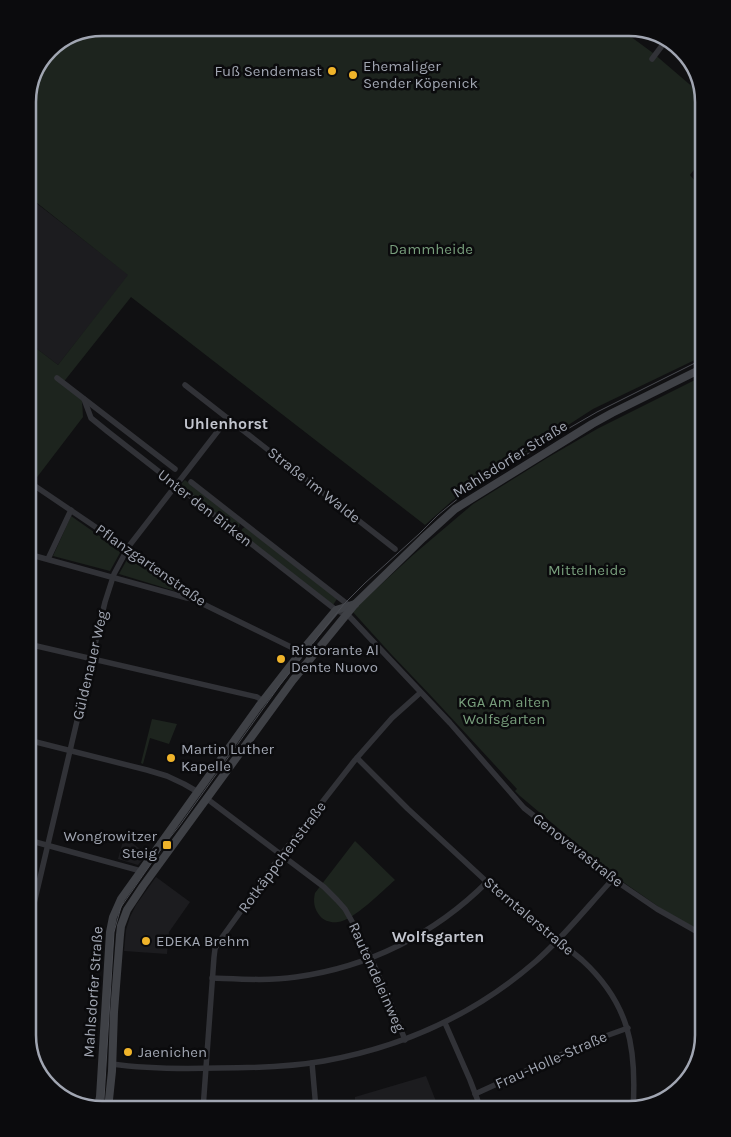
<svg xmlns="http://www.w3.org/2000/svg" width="731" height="1137" font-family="Karla,sans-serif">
	<rect width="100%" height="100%" fill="#101012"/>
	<g fill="#1c1c1f">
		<path d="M31,199L129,275L58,365L28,342V204Z"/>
		<path d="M124,837L147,854L138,865L118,859Z"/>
		<path d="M156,877L190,902L169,932L167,954L124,951L126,930L130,917L136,905Z"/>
		<path d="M426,1076L439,1109H355V1097Z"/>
	</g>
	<g fill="#1d241e">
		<path d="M102,28H619L653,53L702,95L703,102V158L690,175L701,188L699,191L703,195V356L593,409L467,490L453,500L425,525L131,297L62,384L82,400L83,417L28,489V342L58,365L128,275L32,199L28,204V98L50,49Z"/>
		<path d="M703,376V932L666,912L616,877L520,796L515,791L517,789L433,698L391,654L352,611L413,555L473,504L547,458L597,429Z"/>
		<path d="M185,480L240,523L239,527L235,528L180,485Z"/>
		<path d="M71,516L121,551L110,571L53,556Z"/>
		<path d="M245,527L337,599L333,605L241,533L242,529Z"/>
		<path d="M130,555L146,567L150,571L176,589L175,591L119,574L129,556Z"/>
		<path d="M152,719L177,724L169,744L150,738L143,764L141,763Z"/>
		<path d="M355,841L395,880C383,890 353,921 338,922C331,923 324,921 320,916C314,909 313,901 315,893Z"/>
	</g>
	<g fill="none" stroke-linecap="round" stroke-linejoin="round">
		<g stroke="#313237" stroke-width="5.5">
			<path d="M652,59L667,39"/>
			<path d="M57,378L175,469"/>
			<path d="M185,385L395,549"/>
			<path d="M84,399L91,418L107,431L336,610L349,616L450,723L524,808L533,815L561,841L613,879L657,909L703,935"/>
			<path d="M191,482L351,607"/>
			<path d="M32,484L128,549L189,594L193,599L301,652"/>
			<path d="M28,554L187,598L193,599"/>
			<path d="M48,559L71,510"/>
			<path d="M28,644L257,697L263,701"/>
			<path d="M28,740L147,770L167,776L184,784L198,792"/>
			<path d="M357,758L408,809L487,882L582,960C629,1003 637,1047 633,1109"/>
			<path d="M206,798L324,887L337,900L345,909L354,925L371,958L391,1004L405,1040"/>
			<path d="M28,840L141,871"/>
			<path d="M28,946L32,912L105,602L114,574L129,546L228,418"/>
			<path d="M212,978C240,979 268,981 296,977C369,967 435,934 487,882"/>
			<path d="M445,1023L470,1080L481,1109"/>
			<path d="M312,1063L316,1109"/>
			<path d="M112,1064C147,1069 183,1069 218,1068C253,1068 290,1067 324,1061C402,1047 475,1014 535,962C563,938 587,907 613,879"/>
			<path d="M475,1094L589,1042L628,1028"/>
			<path d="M203,1109L214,957L215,949L218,943L281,855L355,760L392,718L420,693"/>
		</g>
		<g stroke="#3f4146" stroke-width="8">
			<path d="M97,1109L100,1097L110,932L113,917L121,899L259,706L305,647L336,610L355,604"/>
			<path d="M108,1109L112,1071L114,1012L120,935L121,926L127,910L143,886L293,680L355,604L423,538L455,509L592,424L612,413L703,368"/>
		</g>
		<path stroke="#484a50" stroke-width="1" d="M102,1109L104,1099L114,932L121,907L164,845L180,825L280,685L344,604L365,583L419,534L438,515L466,492L571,427L597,412L703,359"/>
	</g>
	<g fill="#f0b42a" stroke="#0b0b0d" stroke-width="2">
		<circle cx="332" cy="71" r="5"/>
		<circle cx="353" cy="75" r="5"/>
		<circle cx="281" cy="659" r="5"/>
		<circle cx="171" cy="758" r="5"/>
		<rect x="162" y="840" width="10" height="10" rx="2.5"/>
		<circle cx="146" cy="941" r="5"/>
		<circle cx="128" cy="1052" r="5"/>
	</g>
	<g text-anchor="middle" stroke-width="5" stroke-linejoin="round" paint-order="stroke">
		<g font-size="15" fill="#a1a6b2" stroke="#0b0b0d" text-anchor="start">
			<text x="363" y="71">Ehemaliger<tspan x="363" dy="17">Sender Köpenick</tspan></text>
			<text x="322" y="76" text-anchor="end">Fuß Sendemast</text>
			<text x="291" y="655">Ristorante Al<tspan x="291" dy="17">Dente Nuovo</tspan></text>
			<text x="181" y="754">Martin Luther<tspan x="181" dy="17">Kapelle</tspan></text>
			<text x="157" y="841" text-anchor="end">Wongrowitzer<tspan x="157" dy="17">Steig</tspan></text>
			<text x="156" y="946">EDEKA Brehm</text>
			<text x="138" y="1057">Jaenichen</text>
		</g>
		<g font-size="15" fill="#789e7c" stroke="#0b0b0d">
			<text x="431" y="254">Dammheide</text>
			<text x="587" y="575">Mittelheide</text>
			<text x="504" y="707">KGA Am alten<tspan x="504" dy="17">Wolfsgarten</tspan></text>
		</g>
		<g font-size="15" fill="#a1a6b2" stroke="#0b0b0d">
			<text transform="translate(510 459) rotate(-32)" y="5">Mahlsdorfer Straße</text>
			<text transform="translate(314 485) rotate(38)" y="5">Straße im Walde</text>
			<text transform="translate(205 508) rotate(38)" y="5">Unter den Birken</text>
			<text transform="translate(151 565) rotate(35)" y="5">Pflanzgartenstraße</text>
			<text transform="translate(90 665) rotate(-77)" y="5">Güldenauer Weg</text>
			<text transform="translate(578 850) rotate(38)" y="5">Genovevastraße</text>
			<text transform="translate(282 857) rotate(-53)" y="5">Rotkäppchenstraße</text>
			<text transform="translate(529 916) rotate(40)" y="5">Sterntalerstraße</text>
			<text transform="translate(377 977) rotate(66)" y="5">Rautendeleinweg</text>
			<text transform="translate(93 992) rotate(-86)" y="5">Mahlsdorfer Straße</text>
			<text transform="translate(551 1060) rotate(-24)" y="5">Frau-Holle-Straße</text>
		</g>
		<g font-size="16" font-weight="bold" fill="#c2c5ce" stroke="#0b0b0d">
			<text x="226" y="429">Uhlenhorst</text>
			<text x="438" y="942">Wolfsgarten</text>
		</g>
	</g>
	<path d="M0 0H731V1137H0ZM102 36H629A66 66 0 0 1 695 102V1035A66 66 0 0 1 629 1101H102A66 66 0 0 1 36 1035V102A66 66 0 0 1 102 36Z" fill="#0b0b0d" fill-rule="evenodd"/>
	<path fill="none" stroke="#a1a6b2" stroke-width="2.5" d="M102 36H629A66 66 0 0 1 695 102V1035A66 66 0 0 1 629 1101H102A66 66 0 0 1 36 1035V102A66 66 0 0 1 102 36Z"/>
</svg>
